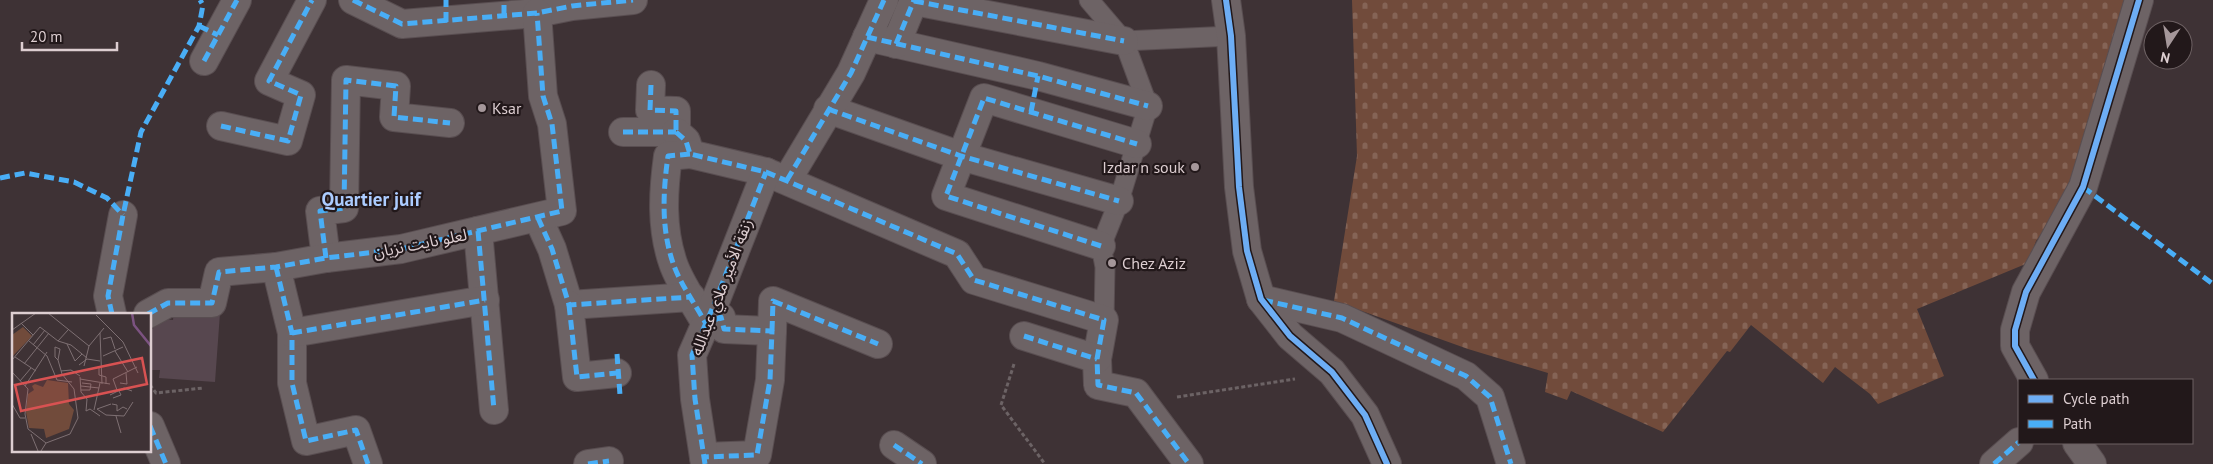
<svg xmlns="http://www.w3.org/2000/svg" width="2213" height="464" font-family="'PT Sans','Noto Sans Arabic',sans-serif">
	<defs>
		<pattern id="cemetery-stones" width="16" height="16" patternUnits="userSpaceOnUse" patternTransform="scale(1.25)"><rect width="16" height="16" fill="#714b3b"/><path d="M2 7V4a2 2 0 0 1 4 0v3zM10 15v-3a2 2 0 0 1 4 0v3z" fill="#856456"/></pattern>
	</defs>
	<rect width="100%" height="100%" fill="#3e3235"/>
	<path fill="url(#cemetery-stones)" d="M1352,0H2134L2076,186L2036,241L2028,263L1917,309L1944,376L1878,404L1870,394L1835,367L1823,383L1751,325L1730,352L1727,351L1663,432L1571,391L1567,400L1545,392L1548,373L1468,349L1334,301L1357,156Z"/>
	<path fill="#57474f" d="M174,310L220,313L215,382L159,378L160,370H150V329H153L154,318L173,320Z"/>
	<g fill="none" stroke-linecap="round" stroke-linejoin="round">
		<g stroke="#594e51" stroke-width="21">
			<g id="lane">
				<path d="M1089,0L1124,41L1148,106L1119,201L1101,246L1105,267L1104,320"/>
				<path d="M1124,41L1231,36"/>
			</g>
		</g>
		<g stroke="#594e51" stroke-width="30">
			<g id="street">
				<path d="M353,0L402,24L537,13L572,6L633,0"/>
				<path d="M1226,0L1231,36L1239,187L1247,251L1261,299L1290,336L1332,372L1365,415L1387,464"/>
				<path d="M914,1L1124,41"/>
				<path d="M867,37L1038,76L1148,106"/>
				<path d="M896,44L914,0"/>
				<path d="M204,61L237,0"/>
				<path d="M651,85L650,110L676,111V132"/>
				<path d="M828,109L961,156L1119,201"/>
				<path d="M221,126L288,141L301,95L269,81L312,0"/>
				<path d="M623,132H676"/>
				<path d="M676,132L686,141L690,154L766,172L957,254L974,280L1104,320L1097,359L1098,385L1136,393L1189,464"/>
				<path d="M690,154L668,156C663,192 661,228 673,263C680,284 696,305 706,324L721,317L724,329L772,331L770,380L757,455L704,457"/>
				<path d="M787,180L851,73L884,0"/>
				<path d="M538,218L552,249L569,305L691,297"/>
				<path d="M478,231L494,410"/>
				<path d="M1101,246L946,196L984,98L1137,144"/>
				<path d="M326,258L320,211L344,208L346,80L396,86L394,117L450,123"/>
				<path d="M276,267L292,333V383L306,441L356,430L368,464"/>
				<path d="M1261,299L1342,318L1466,376L1490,397L1511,464"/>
				<path d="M569,305L577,377L617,373"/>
				<path d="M112,314L108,296L123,215"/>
				<path d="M148,314L168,303H212L219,272L276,267L326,258L401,249L562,211L552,124L543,96L537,13"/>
				<path d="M772,331L773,301L878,344"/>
				<path d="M292,333L485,300"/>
				<path d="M1024,336L1097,359"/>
				<path d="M2034,380L2015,346V330L2026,292L2083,187L2139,0"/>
				<path d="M150,426L166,464"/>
				<path d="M2077,443L2092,464"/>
				<path d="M894,445L922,464"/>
				<path d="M588,464L609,461"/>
				<path d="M705,464L695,399L692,355L713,307L766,172"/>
				<path d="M1994,464L2019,442"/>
			</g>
		</g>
		<g stroke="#6c6365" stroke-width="3" stroke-dasharray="4 2.5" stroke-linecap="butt">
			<path d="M1014,364L1001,405L1045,464"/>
			<path d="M150,385L156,393L203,388"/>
			<path d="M1177,397L1295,379"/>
		</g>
		<use href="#lane" stroke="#6d6365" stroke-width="19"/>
		<use href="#street" stroke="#6d6365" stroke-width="28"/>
		<g stroke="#49aef6" stroke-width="5" stroke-dasharray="10 5" stroke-linecap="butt">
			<path d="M353,0L402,24L537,13L572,6L633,0"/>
			<path d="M914,1L1124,41"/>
			<path d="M504,15V0"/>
			<path d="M446,22V0"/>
			<path d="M199,26L218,35"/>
			<path d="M867,37L1038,76L1148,106"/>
			<path d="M896,44L914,0"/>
			<path d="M204,61L237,0"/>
			<path d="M651,85L650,110L676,111V132"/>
			<path d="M828,109L961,156L1119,201"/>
			<path d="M1031,112L1038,76"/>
			<path d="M221,126L288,141L301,95L269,81L312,0"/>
			<path d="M623,132H676"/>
			<path d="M676,132L686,141L690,154L766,172L957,254L974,280L1104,320L1097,359L1098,385L1136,393L1189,464"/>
			<path d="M690,154L668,156C663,192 661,228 673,263C680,284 696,305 706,324L721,317L724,329L772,331L770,380L757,455L704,457"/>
			<path d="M0,178L25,173L74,182L107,198L123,215"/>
			<path d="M787,180L851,73L884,0"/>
			<path d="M2083,187L2213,284"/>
			<path d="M538,218L552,249L569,305L691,297"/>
			<path d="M478,231L494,410"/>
			<path d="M1101,246L946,196L984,98L1137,144"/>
			<path d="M326,258L320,211L344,208L346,80L396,86L394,117L450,123"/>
			<path d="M276,267L292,333V383L306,441L356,430L368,464"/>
			<path d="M1263,300L1342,318L1466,376L1490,397L1511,464"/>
			<path d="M569,305L577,377L617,373"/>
			<path d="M112,314L108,296L123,215L141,132L199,26L203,5L200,0"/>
			<path d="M148,314L168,303H212L219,272L276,267L326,258L401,249L562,211L552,124L543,96L537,13"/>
			<path d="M772,331L773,301L878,344"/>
			<path d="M292,333L485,300"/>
			<path d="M1024,336L1097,359"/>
			<path d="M617,354L620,395"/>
			<path d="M150,426L166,464"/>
			<path d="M894,445L922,464"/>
			<path d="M588,464L609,461"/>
			<path d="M705,464L695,399L692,355L713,307L766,172"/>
			<path d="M1994,464L2019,442"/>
		</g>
		<g stroke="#22181a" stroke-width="9">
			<g id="cycleway">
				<path d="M1226,0L1231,36L1239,187L1247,251L1261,299L1290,336L1332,372L1365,415L1387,464"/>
				<path d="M2034,380L2015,346V330L2026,292L2083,187L2139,0"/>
			</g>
		</g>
		<use href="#cycleway" stroke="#6dadf4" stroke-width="6"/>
	</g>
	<g fill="#a5979a" stroke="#22181a" stroke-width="2">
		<circle cx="482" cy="108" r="5"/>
		<circle cx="1195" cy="167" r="5"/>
		<circle cx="1112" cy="263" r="5"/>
	</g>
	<g text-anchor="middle" stroke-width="4.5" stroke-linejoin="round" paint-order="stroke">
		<g font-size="16" fill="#ddced1" stroke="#22181a" text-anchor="start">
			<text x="492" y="114">Ksar</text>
			<text x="1185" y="173" text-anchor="end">Izdar n souk</text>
			<text x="1122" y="269">Chez Aziz</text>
		</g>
		<g font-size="16" fill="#ddced1" stroke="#22181a">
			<text transform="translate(420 243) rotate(-11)" y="6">لعلو نايت نزيان</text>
			<text transform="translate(721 287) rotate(-69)" y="6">زنقة الأمير ملاي عبدالله</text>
		</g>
		<g font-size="19" font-weight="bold" fill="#acccff" stroke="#22181a">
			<text x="371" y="206">Quartier juif</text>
		</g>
	</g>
	<g transform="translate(12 313)">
		<rect width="139" height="139" fill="#3e3235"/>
		<path d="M11,14L20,23L0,44V22Z" fill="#714b3b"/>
		<path d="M35,67L56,70L57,91L62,97L57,116L34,125L32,116L17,115L14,99L16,81L22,77L20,73L23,71L31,74Z" fill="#714b3b"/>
		<path fill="none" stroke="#7c5381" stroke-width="2.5" d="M120,0L122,12L139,33"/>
		<path fill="none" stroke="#7e7073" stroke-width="1" d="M36,0L77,33M84,2L111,29L126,60M9,10L21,22M0,17L24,0M88,20L90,71M91,26L99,24L103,36M17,28L35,43L45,67L60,69M46,28L59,32L75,45M55,31L63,48L70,41M21,32L33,17M43,34L48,36L46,47L43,44ZM103,38L116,59M91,43L111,34M3,44L24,58M0,47L28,14L46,28L56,17M12,51L37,20M67,52L75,46L88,48M72,53L77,33L92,15M90,54H87V62L94,64V71M49,58L59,57L68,63M0,59L16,76L13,101L16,116L34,130M68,64L69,79L75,86L74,98M68,66L98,71M8,68L19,55M108,70L115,71L114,60M13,73L35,39M69,73L87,75M69,77H78L79,71L70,70M105,77L101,66L125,54M98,82L112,75L120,78M101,85L109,82L106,76M0,91L8,105H13M99,91L85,96L94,102L112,103L121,89M100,91L105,92V98L111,94L115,96M82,97L88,70M74,98L78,96L88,103M104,103L109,120M19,121L26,138M29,138L34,130L58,121L66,105L62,76L50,61L46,47"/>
		<path fill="#d85252" fill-opacity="0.15" stroke="#d85252" stroke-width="2.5" d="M130,45L135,71L9,98L3,72Z"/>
		<rect width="139" height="139" fill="none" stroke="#ddced1" stroke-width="2.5"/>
	</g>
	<rect x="2018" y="379" width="175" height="65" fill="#22181a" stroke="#6d6163"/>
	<rect x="2028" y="395" width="25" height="8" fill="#6dadf4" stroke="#6d6163"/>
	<text x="2063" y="404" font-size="15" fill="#ddced1">Cycle path</text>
	<rect x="2028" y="420" width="25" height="8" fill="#49aef6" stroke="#6d6163"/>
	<text x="2063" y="429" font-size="15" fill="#ddced1">Path</text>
	<g transform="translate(2168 45) rotate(192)"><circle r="24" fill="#22181a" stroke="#6d6163"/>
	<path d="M0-4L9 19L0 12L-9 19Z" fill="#a5979a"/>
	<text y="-8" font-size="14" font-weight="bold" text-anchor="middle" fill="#ddced1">N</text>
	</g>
	<path d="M22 42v8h95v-8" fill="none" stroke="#ddced1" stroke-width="2.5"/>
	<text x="30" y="42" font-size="15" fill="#ddced1" stroke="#22181a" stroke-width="4" paint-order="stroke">20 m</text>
</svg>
